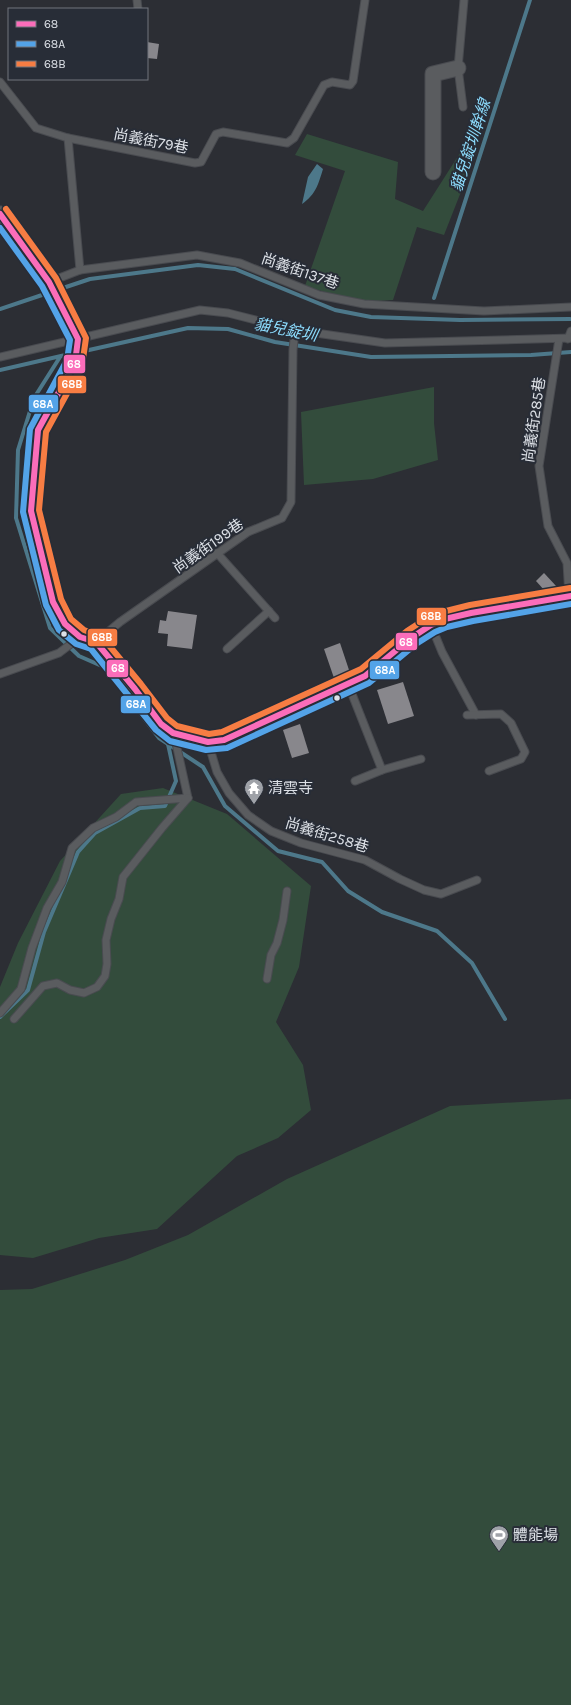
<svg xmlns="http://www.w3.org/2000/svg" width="571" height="1705" font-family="Karla,'Noto Sans TC',sans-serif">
	<rect width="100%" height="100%" fill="#2c2e34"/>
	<g fill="#334c3c">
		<path d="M307,134L398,162L395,199L423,211L467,142L477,151L444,235L417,227L393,300L358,302L305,286L345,171L295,155Z"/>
		<path d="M434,387V423L438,460L373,479L304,485L301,412Z"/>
		<path d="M163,788L227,814L311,886L299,967L276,1022L303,1065L311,1110L278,1138L237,1156L157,1229L99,1238L33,1258L0,1255V987L18,943L60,861L121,794Z"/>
		<path d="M571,1099V1705H0V1290L32,1289L125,1260L188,1235L287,1179L450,1106Z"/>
	</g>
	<path fill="#4d788a" d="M317,164L323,169C318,185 316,194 302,204L308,177Z"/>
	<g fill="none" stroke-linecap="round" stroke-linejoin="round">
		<g stroke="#4d788a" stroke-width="4">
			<path d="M60,289L90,279L198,265L235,269L335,310L371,317L460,320L570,319"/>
			<path d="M434,298L530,0"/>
			<path d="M0,309L48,293"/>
			<path d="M80,352L188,328L228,329L275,342L371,357L531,355L571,352"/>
			<path d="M60,357L34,398L18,450L16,518L50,628L79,656L104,667L159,738L203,767L225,806L278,851L322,862L348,891L382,912L437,931L472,963L505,1019"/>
			<path d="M0,370L74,353"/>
			<path d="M0,1017L28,990L44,932L78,852L95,833L140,808L165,806L176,781L168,744"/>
		</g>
	</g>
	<g fill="#88878c">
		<path d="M147,42L159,44L157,59L147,58Z"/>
		<path d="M544,573L557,587L555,590L545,591L536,581Z"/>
		<path d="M168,611L197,615L192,649L167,646L168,634L158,633L160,620L166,621Z"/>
		<path d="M340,643L350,673L334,678L324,649Z"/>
		<path d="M403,682L414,716L388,724L377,690Z"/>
		<path d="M300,724L309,753L292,758L283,730Z"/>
	</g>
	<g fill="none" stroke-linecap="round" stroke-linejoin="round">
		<g stroke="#494b50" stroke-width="9">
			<g id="service">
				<path d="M137,0L138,9"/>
				<path d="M0,82L36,128L68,138L195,163L201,162L216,134L223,132L287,143L294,138L324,85L332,82L350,85L353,81L365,0"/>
				<path d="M463,107L458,68L464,0"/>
				<path d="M68,138L80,270"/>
				<path d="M49,282L80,270L197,255L240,263L319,295L364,304L484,311L571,307"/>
				<path d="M559,339L539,466L548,526L567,563L569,596"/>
				<path d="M568,339L571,331"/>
				<path d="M0,357L200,310L228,313L295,330L385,343L571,338"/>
				<path d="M217,553L275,618"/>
				<path d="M431,625L442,652L476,715"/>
				<path d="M96,642L120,622L248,532L282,518L291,502L293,350L295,330"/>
				<path d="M227,649L269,611"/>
				<path d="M0,674L59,653L80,637"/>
				<path d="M348,684L382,770"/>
				<path d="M467,715L501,714L511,723L525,752L521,759L489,771"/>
				<path d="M174,734L188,798"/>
				<path d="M208,742L217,772L229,793L248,815L271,831L301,843L365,860L400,879L424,890L441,894L477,880"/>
				<path d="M355,781L382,770L421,759"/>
				<path d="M267,979L271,955L277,943L283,920L287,891"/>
				<path d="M0,1013L21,989L32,948L47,908L62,882L72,848L93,828L116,817L136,802L188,798"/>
				<path d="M14,1019L43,986L57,983L70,990L84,993L97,987L105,976L107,964L106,940L111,919L119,899L123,877L162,828L188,798"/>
			</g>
		</g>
		<g stroke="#494b50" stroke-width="17">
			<g id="minor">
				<path d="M433,172V74L458,68"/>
				<path d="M0,214L49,282L78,339L75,363L38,430L31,511L53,602L65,624L80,637L96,642L135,689L161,724L173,733L208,742L224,740L294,707L365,676L411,638L431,625L445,619L471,613L571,596"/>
			</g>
		</g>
		<use href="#service" stroke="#5a5c5f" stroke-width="7"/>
		<use href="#minor" stroke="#5a5c5f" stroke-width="15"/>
		<g stroke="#282d37" stroke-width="9">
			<path id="bus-1" d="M0,214L49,282L78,339L75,363L38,430L31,511L53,602L65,624L80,637L96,642L135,689L161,724L173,733L208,742L224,740L365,676L411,638L431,625L445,619L471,613L571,596"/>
		</g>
		<g stroke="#282d37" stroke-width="9">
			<path id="bus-2" d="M0,228L42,286L70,340L67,360L30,429L23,512L46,605L59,630L76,644L91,649L156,730L170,741L206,750L227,748L369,683L416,644L435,632L447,627L473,621L571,604"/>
		</g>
		<g stroke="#282d37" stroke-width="9">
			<path id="bus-3" d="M6,209L56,278L86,338L82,366L46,432L39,510L61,599L71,619L84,630L102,637L141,684L167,718L177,726L209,734L222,732L361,669L407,631L427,618L442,612L470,605L570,588"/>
		</g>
		<use href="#bus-1" stroke="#fb6dba" stroke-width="6"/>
		<use href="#bus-2" stroke="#53a3e8" stroke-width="6"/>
		<use href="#bus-3" stroke="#f77d43" stroke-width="6"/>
	</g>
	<defs>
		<g id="temple-pin" transform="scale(1)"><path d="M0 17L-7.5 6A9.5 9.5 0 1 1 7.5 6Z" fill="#9fa2a8" stroke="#282d37"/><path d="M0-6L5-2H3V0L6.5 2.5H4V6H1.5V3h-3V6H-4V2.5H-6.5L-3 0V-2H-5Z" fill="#fff"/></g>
		<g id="stadium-pin" transform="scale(1)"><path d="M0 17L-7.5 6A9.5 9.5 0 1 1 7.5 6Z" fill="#9fa2a8" stroke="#282d37"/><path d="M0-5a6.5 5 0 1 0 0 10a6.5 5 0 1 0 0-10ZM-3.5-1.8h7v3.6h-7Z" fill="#fff"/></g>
	</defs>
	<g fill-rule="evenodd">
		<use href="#temple-pin" x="254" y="788"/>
		<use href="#stadium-pin" x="499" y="1535"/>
	</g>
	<g fill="#dde1e7" stroke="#282d37" stroke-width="1.5">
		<circle cx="64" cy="634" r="3.5"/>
		<circle cx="337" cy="698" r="3.5"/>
	</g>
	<g text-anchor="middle" stroke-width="4" stroke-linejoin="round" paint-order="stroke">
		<g font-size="15" fill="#dde1e7" stroke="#282d37">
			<text transform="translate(151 141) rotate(11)" y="5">尚義街79巷</text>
			<text transform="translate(300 271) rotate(19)" y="5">尚義街137巷</text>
			<text transform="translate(534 420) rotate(-82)" y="5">尚義街285巷</text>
			<text transform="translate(208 546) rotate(-35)" y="5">尚義街199巷</text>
			<text transform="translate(327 835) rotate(17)" y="5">尚義街258巷</text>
		</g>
		<g font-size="15" fill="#dde1e7" stroke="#282d37" text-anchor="start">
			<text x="268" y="793">清雲寺</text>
			<text x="513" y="1540">體能場</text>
		</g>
		<g font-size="16" font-style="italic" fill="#8cdbfc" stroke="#282d37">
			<text transform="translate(470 145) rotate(-72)" y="6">貓兒錠圳幹線</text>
			<text transform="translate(286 329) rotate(11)" y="6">貓兒錠圳</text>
		</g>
	</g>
	<g stroke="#282d37" stroke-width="1.5">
		<rect x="63" y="354" width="23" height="20" rx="4" fill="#fb6dba"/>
		<rect x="57" y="375" width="30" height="19" rx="4" fill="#f77d43"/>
		<rect x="28" y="394" width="31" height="19" rx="4" fill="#53a3e8"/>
		<rect x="416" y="607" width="31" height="19" rx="4" fill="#f77d43"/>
		<rect x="87" y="628" width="31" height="19" rx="4" fill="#f77d43"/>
		<rect x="395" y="632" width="23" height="19" rx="4" fill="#fb6dba"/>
		<rect x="106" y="659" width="23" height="19" rx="4" fill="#fb6dba"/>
		<rect x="369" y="660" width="31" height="20" rx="4" fill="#53a3e8"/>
		<rect x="120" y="695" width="31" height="19" rx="4" fill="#53a3e8"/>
	</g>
	<g font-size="11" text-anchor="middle" font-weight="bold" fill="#fff">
		<text x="74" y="368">68</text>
		<text x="72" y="388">68B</text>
		<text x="43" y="408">68A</text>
		<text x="431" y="620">68B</text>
		<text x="102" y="641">68B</text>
		<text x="406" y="646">68</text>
		<text x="118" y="672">68</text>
		<text x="385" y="674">68A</text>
		<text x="136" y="708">68A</text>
	</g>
	<rect x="8" y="8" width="140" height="72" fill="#282d37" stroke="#70757d"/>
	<rect x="16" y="21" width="20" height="6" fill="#fb6dba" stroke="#70757d"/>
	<text x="44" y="28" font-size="12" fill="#dde1e7">68</text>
	<rect x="16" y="41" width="20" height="6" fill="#53a3e8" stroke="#70757d"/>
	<text x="44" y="48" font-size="12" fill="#dde1e7">68A</text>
	<rect x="16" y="61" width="20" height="6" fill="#f77d43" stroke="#70757d"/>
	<text x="44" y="68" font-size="12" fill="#dde1e7">68B</text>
</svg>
